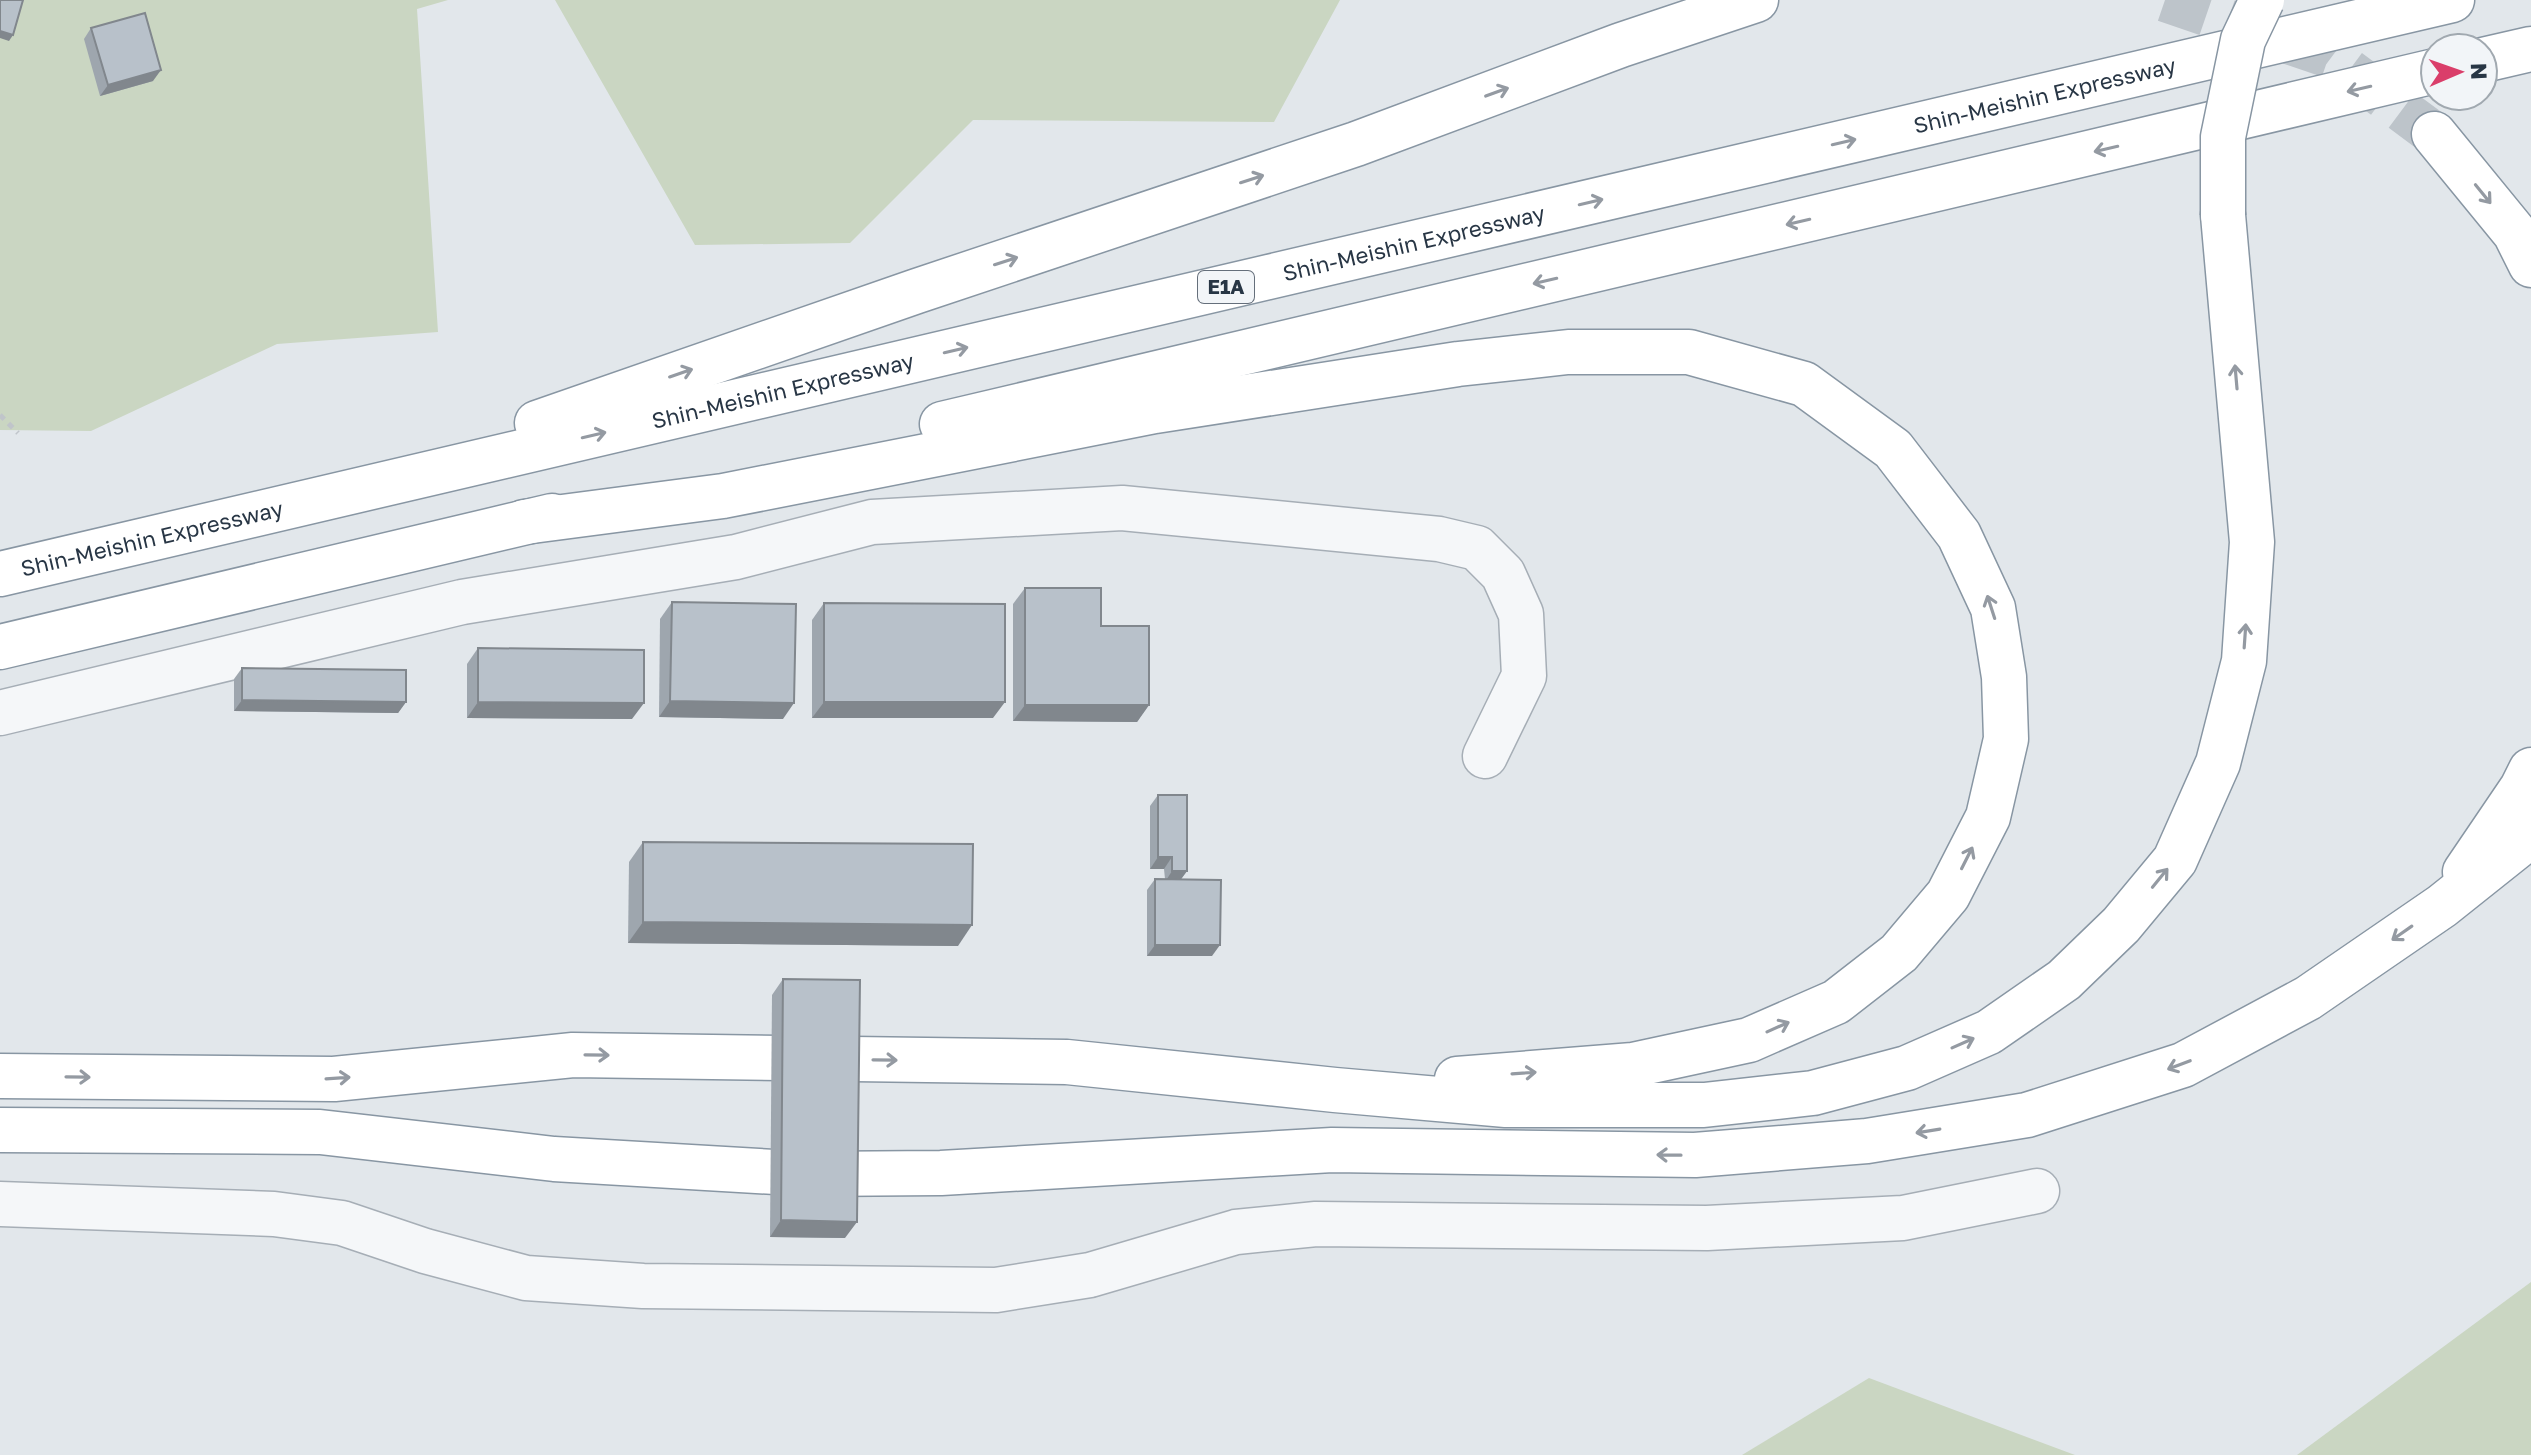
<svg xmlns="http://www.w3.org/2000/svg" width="2531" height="1455" font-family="'Golos Text',sans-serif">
	<rect width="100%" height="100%" fill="#e2e7eb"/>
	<g fill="#cad6c2">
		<path d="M5,0H448L417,9L438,332L277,344L91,431L0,430V12Z"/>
		<path d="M555,0H1340L1274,122L973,120L850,243L695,245Z"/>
		<path d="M2531,1282V1455H2297Z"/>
		<path d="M1869,1378L2075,1455H1742Z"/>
	</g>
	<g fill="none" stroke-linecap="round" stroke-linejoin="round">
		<path stroke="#bdc4ca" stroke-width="44" stroke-dasharray="44 22" stroke-linecap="butt" d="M2165,0L2329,56L2434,134"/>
		<g stroke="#a6aeb6" stroke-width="47">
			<g id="street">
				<path d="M0,713L462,602L736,557L872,522L1122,508L1439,539L1477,548L1503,574L1521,614L1524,676L1485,756"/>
				<path d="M0,1204L274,1214L342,1223L425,1251L526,1278L643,1286L996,1290L1090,1275L1236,1232L1316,1224L1707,1228L1903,1218L2037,1191"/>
			</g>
		</g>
		<g stroke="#8896a3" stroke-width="47">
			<g id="highway">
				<path d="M2483,60L2531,49"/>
				<path d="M2434,134L2515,233L2531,265"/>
				<path d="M537,423L917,291L1356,144L1621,45L1756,0"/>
				<path d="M942,424L2435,71"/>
				<path d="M524,522L723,496L1155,411L1458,364L1568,352H1689L1804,384L1893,449L1959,535L1993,608L2004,677L2006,739L1988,817L1948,895L1899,953L1836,1002L1749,1040L1633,1065L1457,1079"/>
				<path id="s1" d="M0,574L2452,0"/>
				<path d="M0,647L552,516"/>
				<path d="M2465,872L2522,788L2531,770"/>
				<path d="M0,1076L334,1079L573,1055L1067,1062L1335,1090L1506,1105H1704L1813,1093L1907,1068L1989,1032L2064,980L2121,925L2175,860L2218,763L2244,661L2252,542L2223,215"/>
				<path d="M0,1130L320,1132L554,1159L809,1174L941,1173L1332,1150L1695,1155L1867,1141L2027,1115L2183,1065L2308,998L2442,906L2531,835"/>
			</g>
		</g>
		<path stroke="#c0c5ca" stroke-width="5" stroke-dasharray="6 6" stroke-linecap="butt" d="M0,415L18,433"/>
		<use href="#street" stroke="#f5f7f9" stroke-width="44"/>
		<use href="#highway" stroke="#fff" stroke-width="44"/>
		<g stroke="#8896a3" stroke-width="47" stroke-linecap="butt">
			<path id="highway-bridge" d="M2223,215V137L2243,40L2262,0"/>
		</g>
		<use href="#highway-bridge" stroke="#fff" stroke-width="44"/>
	</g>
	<g fill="#9ea6ae">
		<path d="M91,28L153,81L100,96L84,39Z"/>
		<path d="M1025,588L1101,626L1149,705L1137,722L1013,721V604Z"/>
		<path d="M672,602L783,719L659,717L660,619Z"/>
		<path d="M824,603L993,718H812V620Z"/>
		<path d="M478,648L632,719L467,718V664Z"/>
		<path d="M242,668L406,702L398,713L234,711V679Z"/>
		<path d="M1158,795L1187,871L1181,879L1212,956H1147V890L1155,879H1165L1164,869H1150V806Z"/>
		<path d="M643,842L958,946L628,943L629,862Z"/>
		<path d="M783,979L845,1238L770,1237L772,995Z"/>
	</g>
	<g fill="#81878d">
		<path d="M0,31L13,35L9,41L0,38Z"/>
		<path d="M161,70L153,81L100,96L108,85Z"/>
		<path d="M242,700L406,702L398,713L234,711Z"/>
		<path d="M670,701L794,703L783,719L659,717Z"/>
		<path d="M478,702L644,703L632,719L467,718Z"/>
		<path d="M824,702H1005L993,718H812Z"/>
		<path d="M1025,705H1149L1137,722L1013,721Z"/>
		<path d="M1158,857H1172L1164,869H1150Z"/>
		<path d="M1172,871H1187L1179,882H1165Z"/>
		<path d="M643,922L972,925L958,946L628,943Z"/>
		<path d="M1155,945H1220L1212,956H1147Z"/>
		<path d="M781,1220L857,1222L845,1238L770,1237Z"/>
	</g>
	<g fill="#b8c1ca" stroke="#81878d" stroke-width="2">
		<path d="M0,0H23L13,35L0,31Z"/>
		<path d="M145,13L161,70L108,85L91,28Z"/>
		<path d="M1025,588H1101V626H1149V705H1025Z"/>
		<path d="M672,602L796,604L794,703L670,701Z"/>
		<path d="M824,603L1005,604V702H824Z"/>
		<path d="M478,648L644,650V703L478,702Z"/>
		<path d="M242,668L406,670V702L242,700Z"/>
		<path d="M1158,795H1187V871H1172V857H1158Z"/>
		<path d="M643,842L973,844L972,925L643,922Z"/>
		<path d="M1155,879L1221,880L1220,945H1155Z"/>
		<path d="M783,979L860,980L857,1222L781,1220Z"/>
	</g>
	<defs><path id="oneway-shaft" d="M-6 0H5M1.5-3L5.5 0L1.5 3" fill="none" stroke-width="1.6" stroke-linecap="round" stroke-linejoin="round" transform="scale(2)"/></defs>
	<g stroke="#949aa2">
		<use href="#oneway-shaft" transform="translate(2359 89) rotate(167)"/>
		<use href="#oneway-shaft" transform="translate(1497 92) rotate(-20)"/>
		<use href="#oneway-shaft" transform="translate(1844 142) rotate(-13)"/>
		<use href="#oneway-shaft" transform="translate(2106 149) rotate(167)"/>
		<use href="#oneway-shaft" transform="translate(1252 179) rotate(-18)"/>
		<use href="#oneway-shaft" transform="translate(2483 194) rotate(51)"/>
		<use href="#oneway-shaft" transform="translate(1591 202) rotate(-13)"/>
		<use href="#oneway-shaft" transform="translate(1798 222) rotate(167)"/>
		<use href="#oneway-shaft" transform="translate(1006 261) rotate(-18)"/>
		<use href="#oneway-shaft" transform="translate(1545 281) rotate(167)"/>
		<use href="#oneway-shaft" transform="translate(956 350) rotate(-13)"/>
		<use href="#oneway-shaft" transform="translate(681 373) rotate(-19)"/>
		<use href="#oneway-shaft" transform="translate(2236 377) rotate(-95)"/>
		<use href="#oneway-shaft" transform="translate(594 435) rotate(-13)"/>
		<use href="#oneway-shaft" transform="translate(1991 607) rotate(-108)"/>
		<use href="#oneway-shaft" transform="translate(2245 636) rotate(-86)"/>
		<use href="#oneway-shaft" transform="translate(1967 858) rotate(-63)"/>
		<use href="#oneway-shaft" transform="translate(2160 878) rotate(-51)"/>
		<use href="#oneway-shaft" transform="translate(2402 933) rotate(145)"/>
		<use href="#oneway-shaft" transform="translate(1778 1027) rotate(-24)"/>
		<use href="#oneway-shaft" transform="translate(1963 1043) rotate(-24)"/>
		<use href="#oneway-shaft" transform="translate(597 1055) rotate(1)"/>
		<use href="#oneway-shaft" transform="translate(885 1060) rotate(1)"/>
		<use href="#oneway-shaft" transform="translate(2179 1065) rotate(159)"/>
		<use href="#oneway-shaft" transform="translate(1524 1073) rotate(-4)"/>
		<use href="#oneway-shaft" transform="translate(78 1077) rotate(1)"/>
		<use href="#oneway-shaft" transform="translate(338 1078) rotate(-4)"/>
		<use href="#oneway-shaft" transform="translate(1928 1131) rotate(171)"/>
		<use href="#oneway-shaft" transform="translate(1669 1155) rotate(-179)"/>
	</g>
	<g text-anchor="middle" stroke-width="6" stroke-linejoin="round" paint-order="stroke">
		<rect fill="#f2f5f8" stroke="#656f7b" stroke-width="2" x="1198" y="271" width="56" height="32" rx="6"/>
		<g font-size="20" font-weight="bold" fill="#283645">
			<text x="1226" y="294">E1A</text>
		</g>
		<g font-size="22" fill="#283645" stroke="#f2f5f8">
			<text dy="8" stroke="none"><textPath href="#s1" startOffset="2100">Shin-Meishin Expressway</textPath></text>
			<text dy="8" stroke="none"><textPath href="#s1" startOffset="1452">Shin-Meishin Expressway</textPath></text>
			<text dy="8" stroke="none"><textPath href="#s1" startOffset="804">Shin-Meishin Expressway</textPath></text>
			<text dy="8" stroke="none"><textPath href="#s1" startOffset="156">Shin-Meishin Expressway</textPath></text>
		</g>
	</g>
	<g transform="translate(2459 72) rotate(88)"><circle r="38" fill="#f2f5f8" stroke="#a1a9b0" stroke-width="2"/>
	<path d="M0-6L14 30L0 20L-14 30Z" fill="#da3e6a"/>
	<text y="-12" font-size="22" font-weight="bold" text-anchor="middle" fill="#283645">N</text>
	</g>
</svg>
